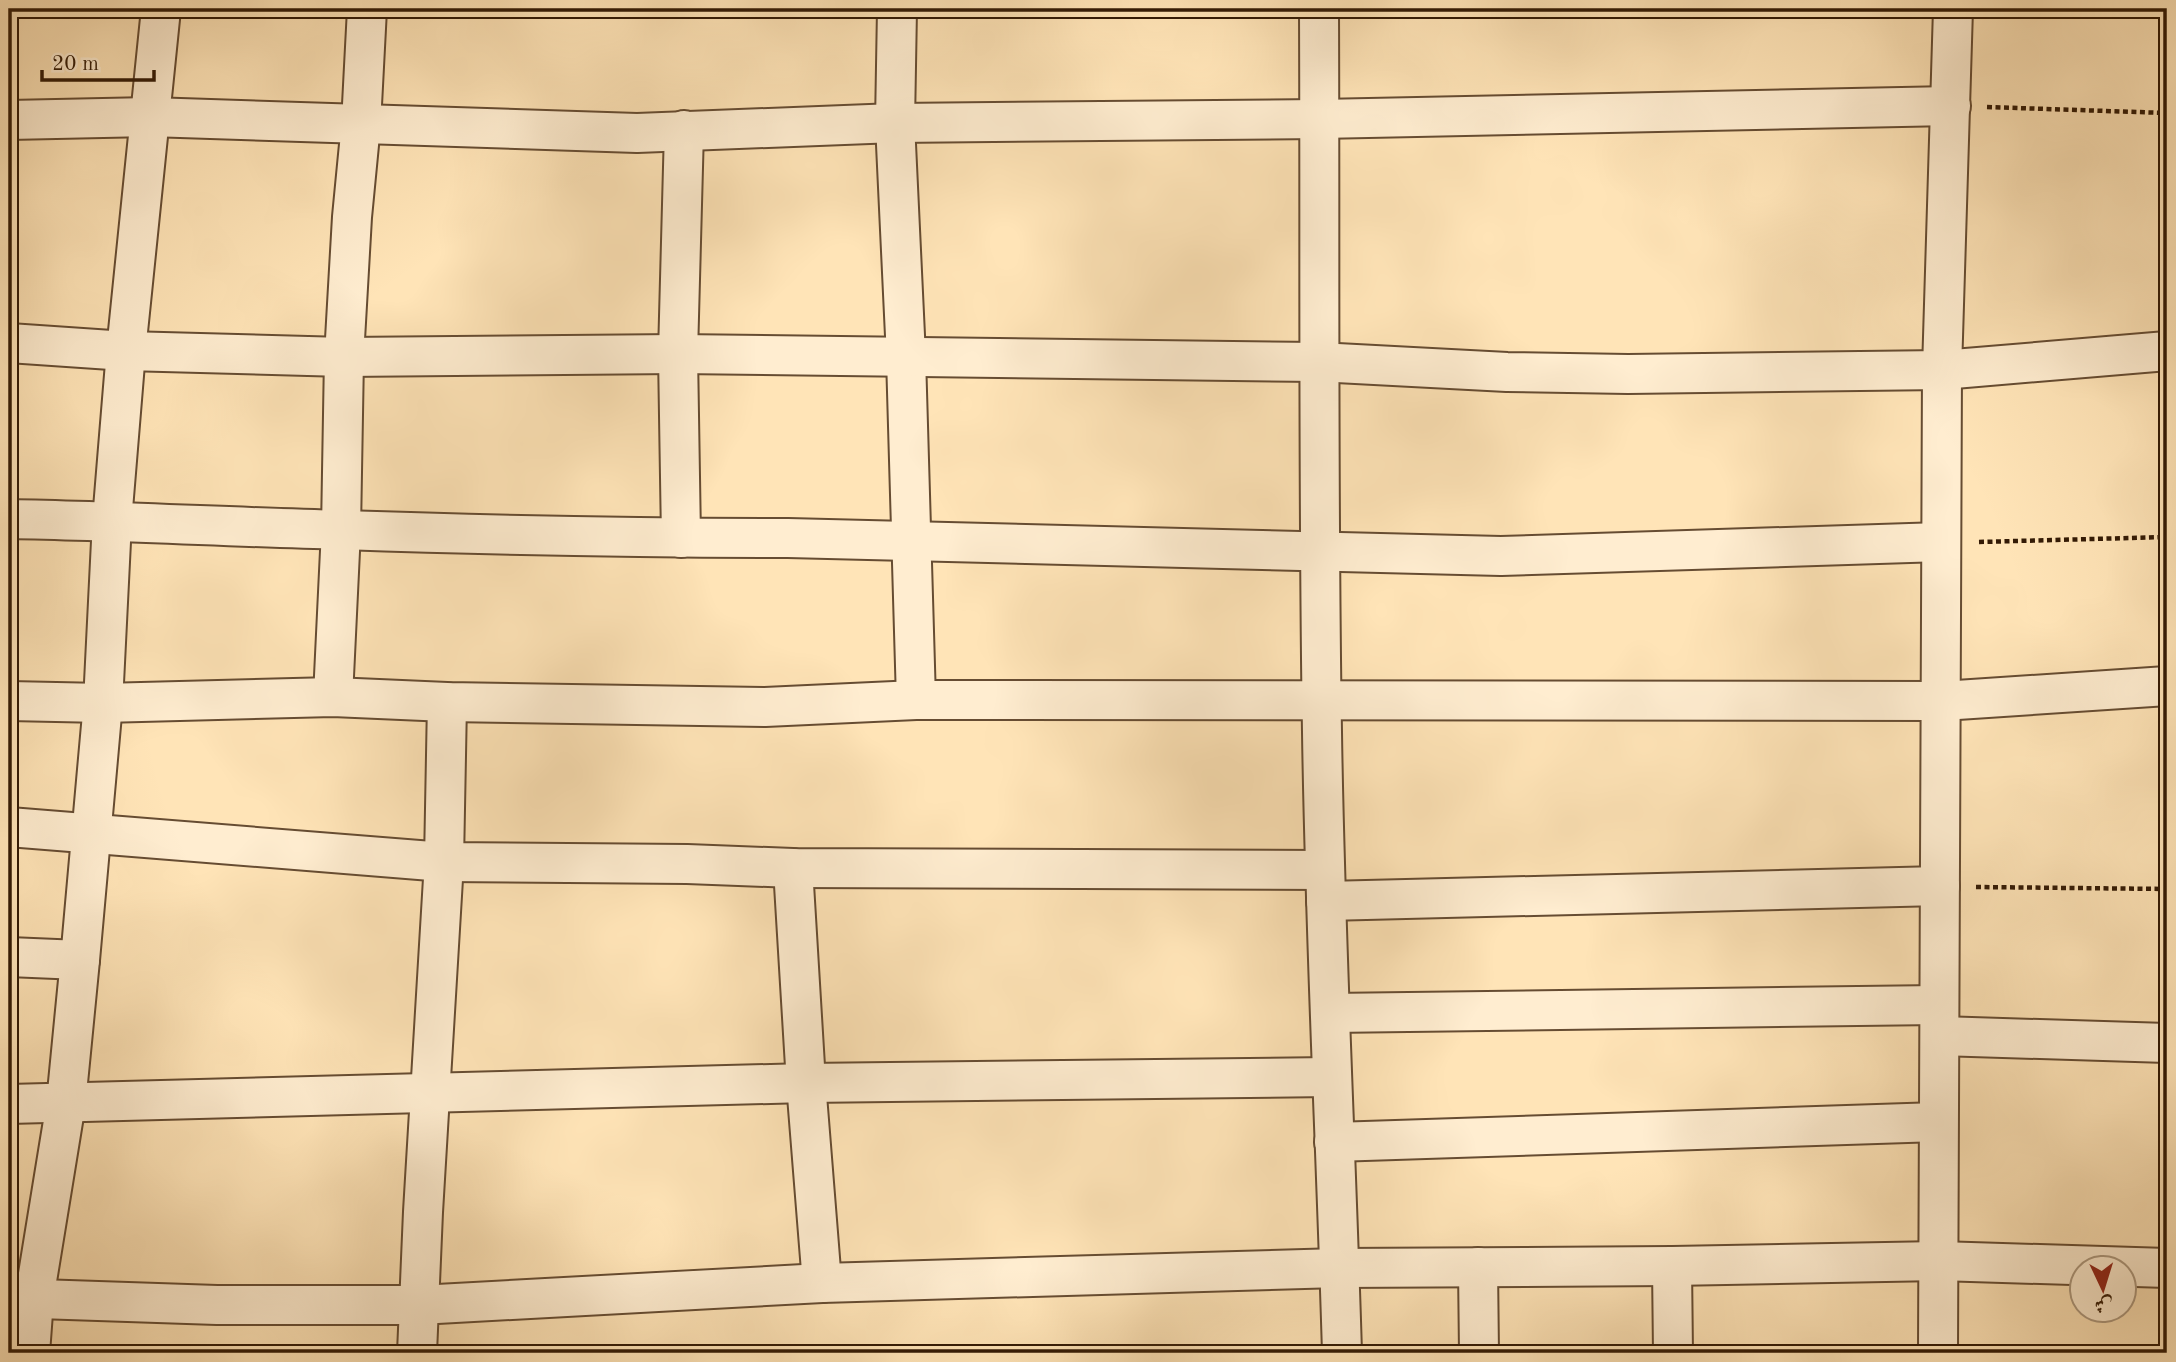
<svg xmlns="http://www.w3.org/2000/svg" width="2176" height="1362" font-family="'Old Standard TT',Amiri,serif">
	<rect width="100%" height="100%" fill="#ffe4b7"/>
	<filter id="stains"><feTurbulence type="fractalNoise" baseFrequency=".00286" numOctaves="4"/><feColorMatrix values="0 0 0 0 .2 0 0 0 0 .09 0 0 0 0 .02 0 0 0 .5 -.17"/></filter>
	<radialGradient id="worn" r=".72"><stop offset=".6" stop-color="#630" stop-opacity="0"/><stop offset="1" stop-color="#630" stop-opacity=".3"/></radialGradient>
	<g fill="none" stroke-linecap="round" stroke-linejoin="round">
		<g stroke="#664c32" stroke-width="42">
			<g id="minor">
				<path d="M897,9L895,123L906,357L916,700"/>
				<path d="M1319,9C1320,250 1318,491 1322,732C1325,939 1336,1146 1342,1353"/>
				<path d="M9,120L150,117L637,133L895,123L1320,119L1951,106"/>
				<path d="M9,343L126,351L344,357L678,354L1318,362L1507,372L1628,374L1942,370L2167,351"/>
				<path d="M9,519C120,521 231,527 342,530C491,535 639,538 788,538L1501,556L1941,542"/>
				<path d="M681,538L678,354L684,130"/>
				<path d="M333,697L341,530L344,357L352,217L361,124L367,9"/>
				<path d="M9,701L103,703L333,697L447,702L765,707L916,700L1942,701L2167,686"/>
				<path d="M9,827L444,862L687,864L793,868L1325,870"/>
				<path d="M793,868L806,1083L822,1283"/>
				<path d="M1326,901L1940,886"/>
				<path d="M9,957L80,960"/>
				<path d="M1330,1013L1938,1005"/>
				<path d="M1940,1036L2167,1043"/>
				<path d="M9,1104L806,1083L1331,1077"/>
				<path d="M1334,1142L1938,1122"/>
				<path d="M1672,1266L1673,1353"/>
				<path d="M1478,1267L1479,1353"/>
				<path d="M9,1298L217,1305H419L822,1283L1339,1268L1672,1266L1939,1261L2167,1268"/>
				<path d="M30,1353L34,1299L66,1103L80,960L103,703L112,521L126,351L161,9"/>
				<path d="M417,1353L423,1212L444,862L447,702"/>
				<path d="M1938,1353L1942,370L1953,9"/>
			</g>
		</g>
		<g stroke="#331a05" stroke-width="4.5" stroke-dasharray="5 3.5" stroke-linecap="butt">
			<path d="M1987,107L2167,113"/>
			<path d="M1979,542L2167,537"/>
			<path d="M1976,887L2167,889"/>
		</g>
		<use href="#minor" stroke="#ffedd0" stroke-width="38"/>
	</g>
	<rect width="2176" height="1362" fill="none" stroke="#ffe4b7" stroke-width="35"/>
	<rect x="10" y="10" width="2155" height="1341" fill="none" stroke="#331a05" stroke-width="3.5"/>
	<rect x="18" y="18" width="2141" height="1327" fill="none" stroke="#331a05" stroke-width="2"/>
	<g transform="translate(2103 1289) rotate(176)"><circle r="33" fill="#ffedd0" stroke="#ad997f" stroke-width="2"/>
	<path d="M0-5L12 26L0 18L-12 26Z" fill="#8f2418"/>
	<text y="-10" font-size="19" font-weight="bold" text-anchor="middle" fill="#331a05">ش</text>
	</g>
	<path d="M42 70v10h112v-10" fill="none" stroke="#331a05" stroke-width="3.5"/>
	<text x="52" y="70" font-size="21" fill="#331a05" stroke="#ffedd0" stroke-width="5" paint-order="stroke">20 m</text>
	<rect width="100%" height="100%" filter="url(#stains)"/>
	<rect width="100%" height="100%" fill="url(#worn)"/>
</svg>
